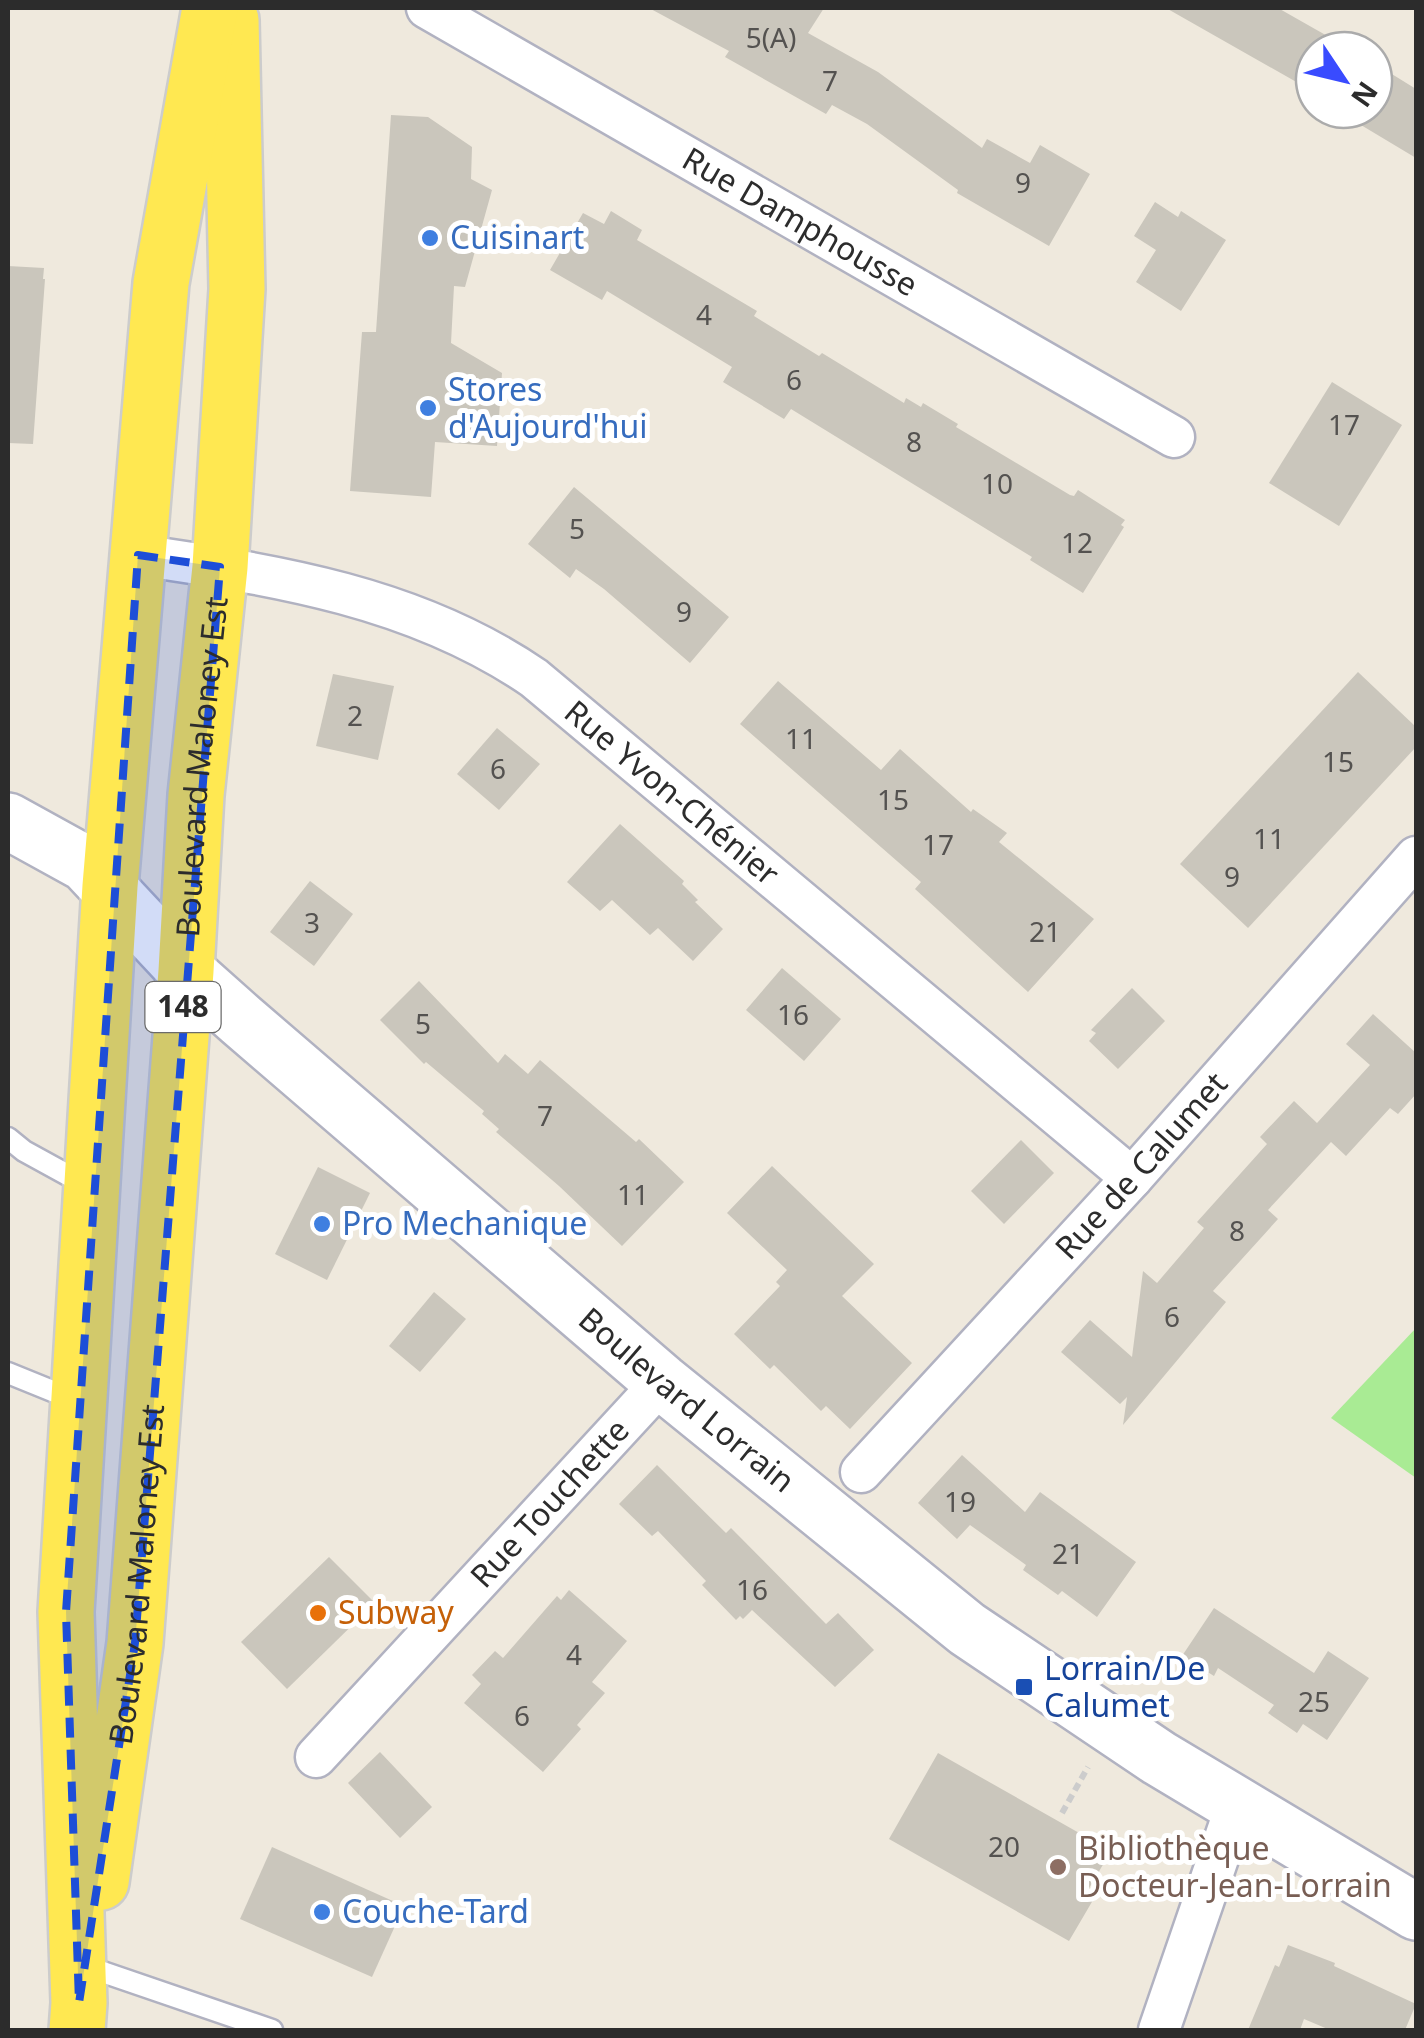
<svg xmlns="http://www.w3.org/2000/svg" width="1424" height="2038" font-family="'Noto Sans',sans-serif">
	<rect width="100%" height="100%" fill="#efe9dd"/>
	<path fill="#a9eb94" d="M1416,1328V1478L1331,1418Z"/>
	<g fill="#cac6bc">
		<path d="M649,8H824L808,33L878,72L982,148L987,139L1030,163L1040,145L1090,174L1049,246L957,193L958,190L867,124L832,105L826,114L725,57L729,51Z"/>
		<path d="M1166,8H1278L1352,50H1314V92Z"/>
		<path d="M1374,63L1416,89V158L1336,110H1374Z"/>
		<path d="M391,115L428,117L472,147L471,179L492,190L465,287L454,286L451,343L502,373L497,446L435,442L431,497L350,491L362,332H376Z"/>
		<path d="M1155,202L1178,217L1181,211L1226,240L1181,311L1136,282L1156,250L1134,236Z"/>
		<path d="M611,211L642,230L637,240L757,311L754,316L819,356L822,353L904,403L906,398L921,407L923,403L958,424L956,427L1070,495L1074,496L1078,490L1125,520L1121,525L1124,527L1083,593L1030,560L1032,557L791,409L784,419L723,382L732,367L607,291L602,300L550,270L583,213L604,224Z"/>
		<path d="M8,266L44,268L43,279H45L33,444L8,443Z"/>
		<path d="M1332,382L1402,425L1339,526L1269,483Z"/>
		<path d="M574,487L729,617L690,663L604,589L576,569L570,578L528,544Z"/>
		<path d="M1358,672L1416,727V747L1248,928L1180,864Z"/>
		<path d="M333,674L394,686L378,760L316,746Z"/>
		<path d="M778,681L881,770L900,749L971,812L973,809L1007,833L999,842L1094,919L1028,992L915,889L921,882L740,724Z"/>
		<path d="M497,728L540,764L499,810L457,774Z"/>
		<path d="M620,824L684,881L682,884L698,900L695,902L723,929L693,961L658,928L650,935L612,900L600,911L567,882Z"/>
		<path d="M310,881L353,914L314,966L270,932Z"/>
		<path d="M782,968L841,1019L804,1061L746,1010Z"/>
		<path d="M419,981L498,1063L505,1054L528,1074L540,1060L636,1142L639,1139L684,1182L622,1246L559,1186L496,1132L499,1129L482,1114L484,1111L426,1062L424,1064L380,1020Z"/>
		<path d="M1132,988L1165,1021L1118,1069L1089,1041L1096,1033L1091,1030Z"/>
		<path d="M1373,1014L1416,1053V1094L1398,1114L1390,1108L1346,1156L1331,1142L1268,1210L1278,1219L1213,1291L1226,1302L1123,1425L1127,1397L1120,1404L1061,1352L1090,1320L1132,1357L1143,1271L1157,1283L1204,1228L1197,1222L1267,1144L1260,1137L1294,1101L1317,1123L1370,1065L1346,1044Z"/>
		<path d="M1021,1140L1054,1173L1004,1224L971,1191Z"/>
		<path d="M772,1166L874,1264L842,1296L912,1363L850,1429L826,1406L821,1411L774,1365L770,1369L734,1334L780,1286L776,1282L787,1270L727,1213Z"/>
		<path d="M318,1167L370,1193L327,1280L275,1254Z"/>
		<path d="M434,1292L466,1319L420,1372L389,1346Z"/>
		<path d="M962,1455L1025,1512L1040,1492L1136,1562L1097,1617L1062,1591L1058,1595L1023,1570L1026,1565L970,1525L957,1539L918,1503Z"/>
		<path d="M657,1465L726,1533L731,1528L826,1624L838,1613L874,1650L835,1687L752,1610L743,1619L740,1616L736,1620L702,1585L706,1581L658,1531L652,1536L619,1504Z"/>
		<path d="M329,1557L375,1603L287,1689L241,1642Z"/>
		<path d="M569,1590L627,1641L592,1682L605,1693L577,1725L581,1729L543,1772L464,1703L481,1684L472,1675L495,1651L503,1658L557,1596L561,1600Z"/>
		<path d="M1214,1608L1314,1673L1328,1651L1369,1678L1327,1740L1303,1724L1297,1733L1268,1713L1274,1705L1218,1668L1214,1676L1182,1656Z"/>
		<path d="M380,1752L432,1807L400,1838L348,1783Z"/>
		<path d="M938,1753L1111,1851L1088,1890L1096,1895L1069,1941L889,1839Z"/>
		<path d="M272,1847L404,1906L372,1977L240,1919Z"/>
		<path d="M1288,1945L1335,1963L1334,1966L1416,2004L1405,2030H1330L1304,2019L1300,2030H1248L1275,1965L1279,1967Z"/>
	</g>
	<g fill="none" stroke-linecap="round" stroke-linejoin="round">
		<g stroke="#b1b2c1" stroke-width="25">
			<g id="lane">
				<path d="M8,1138L24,1151L86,1185"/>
				<path d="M8,1373L77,1401"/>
				<path d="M88,1967L272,2030"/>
			</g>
		</g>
		<g stroke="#b1b2c1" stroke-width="45">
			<g id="street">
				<path id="s1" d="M427,8L1174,437"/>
				<path id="s2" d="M138,555C276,575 416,597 534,678L1132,1178"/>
				<path id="s3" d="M861,1472L1132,1178L1416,857"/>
				<path id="s4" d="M316,1757L662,1382"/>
				<path d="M1159,2030L1236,1806"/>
			</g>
		</g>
		<g stroke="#b1b2c1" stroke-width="60">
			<g id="secondary">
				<path id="s5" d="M8,821L86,864L186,971L241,1020L662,1382L967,1629L1159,1758L1416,1912"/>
			</g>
		</g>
		<g stroke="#ccc" stroke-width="60">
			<g id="primary">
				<path id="s6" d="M101,1882L135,1643L186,971L196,795L220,567L237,289L231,20"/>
				<path d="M77,2030L79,2003L66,1612L110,886L161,283L210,8"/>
			</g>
		</g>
		<path stroke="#ccc" stroke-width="6" stroke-dasharray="8 5" stroke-linecap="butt" d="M1062,1813L1088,1767"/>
		<use href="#lane" stroke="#fff" stroke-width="20"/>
		<use href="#street" stroke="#fff" stroke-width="40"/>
		<use href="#secondary" stroke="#fff" stroke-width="55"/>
		<use href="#primary" stroke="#ffe851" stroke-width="55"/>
	</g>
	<path fill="#1d4ed8" fill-opacity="0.2" stroke="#1d4ed8" stroke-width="8" stroke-dasharray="20 12" stroke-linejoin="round" d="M138,555L220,567L135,1643L79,2003L66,1612Z"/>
	<g fill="#3f7fe0" stroke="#fff" stroke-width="4">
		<circle cx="430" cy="238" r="10"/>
		<circle cx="428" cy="408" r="10"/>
		<circle cx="322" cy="1224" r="10"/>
		<circle cx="322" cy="1912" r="10"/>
	</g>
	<circle fill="#e8710a" stroke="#fff" stroke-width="4" cx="318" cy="1613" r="10"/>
	<rect fill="#1a4fb4" stroke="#fff" stroke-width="4" x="1014" y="1677" width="20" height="20" rx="5"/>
	<circle fill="#8d6e63" stroke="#fff" stroke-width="4" cx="1058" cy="1867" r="10"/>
	<g text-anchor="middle" stroke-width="10" stroke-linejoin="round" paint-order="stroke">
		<g font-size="28" fill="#545250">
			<text x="771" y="48">5(A)</text>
			<text x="830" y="91">7</text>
			<text x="1023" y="193">9</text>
			<text x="704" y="325">4</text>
			<text x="794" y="390">6</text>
			<text x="1344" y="435">17</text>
			<text x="914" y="452">8</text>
			<text x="997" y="494">10</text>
			<text x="577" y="539">5</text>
			<text x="1077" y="553">12</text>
			<text x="684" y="622">9</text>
			<text x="355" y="726">2</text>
			<text x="801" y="749">11</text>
			<text x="1338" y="772">15</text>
			<text x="498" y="779">6</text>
			<text x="893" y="810">15</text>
			<text x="1269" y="849">11</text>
			<text x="938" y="855">17</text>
			<text x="1232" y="887">9</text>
			<text x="312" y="933">3</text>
			<text x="1045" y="942">21</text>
			<text x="793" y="1025">16</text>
			<text x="423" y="1034">5</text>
			<text x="545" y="1126">7</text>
			<text x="633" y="1205">11</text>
			<text x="1237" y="1241">8</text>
			<text x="1172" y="1327">6</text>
			<text x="960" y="1512">19</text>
			<text x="1068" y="1564">21</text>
			<text x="752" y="1600">16</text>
			<text x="574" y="1665">4</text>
			<text x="1314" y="1712">25</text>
			<text x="522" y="1726">6</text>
			<text x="1004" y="1857">20</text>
		</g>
		<rect fill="#fff" stroke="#6b6b6b" stroke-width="2.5" x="145.5" y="982" width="75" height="50" rx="8"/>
		<g font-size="30" font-weight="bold" fill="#2c2c2c">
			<text x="183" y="1017">148</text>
		</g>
		<g font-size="32" fill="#2c2c2c" stroke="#fff">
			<text dy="11" stroke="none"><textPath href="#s1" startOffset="430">Rue Damphousse</textPath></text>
			<text dy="11" stroke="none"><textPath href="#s6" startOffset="1120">Boulevard Maloney Est</textPath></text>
			<text dy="11" stroke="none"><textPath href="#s2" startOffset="598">Rue Yvon-Chénier</textPath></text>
			<text dy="11" stroke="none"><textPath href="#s3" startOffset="415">Rue de Calumet</textPath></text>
			<text dy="11" stroke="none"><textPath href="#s5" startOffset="895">Boulevard Lorrain</textPath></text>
			<text dy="11" stroke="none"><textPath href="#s4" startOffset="345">Rue Touchette</textPath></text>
			<text dy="11" stroke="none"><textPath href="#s6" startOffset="310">Boulevard Maloney Est</textPath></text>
		</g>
		<g font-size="32" fill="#366cbe" stroke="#fff" text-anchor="start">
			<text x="450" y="249">Cuisinart</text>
			<text x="448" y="401">Stores<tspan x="448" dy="37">d'Aujourd'hui</tspan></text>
			<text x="342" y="1235">Pro Mechanique</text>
			<text x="342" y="1923">Couche-Tard</text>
		</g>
		<g font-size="32" fill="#c56008" stroke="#fff" text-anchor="start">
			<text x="338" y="1624">Subway</text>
		</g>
		<g font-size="32" fill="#164399" stroke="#fff" text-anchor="start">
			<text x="1044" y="1680">Lorrain/De<tspan x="1044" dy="37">Calumet</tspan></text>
		</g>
		<g font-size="32" fill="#785e54" stroke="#fff" text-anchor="start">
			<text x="1078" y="1860">Bibliothèque<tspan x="1078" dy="37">Docteur-Jean-Lorrain</tspan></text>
		</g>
	</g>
	<rect width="1424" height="2038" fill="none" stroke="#2c2c2c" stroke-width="20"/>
	<g transform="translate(1344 80) rotate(125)"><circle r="48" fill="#ffffff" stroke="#ababab" stroke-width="2.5"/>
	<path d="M0-8L18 38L0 25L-18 38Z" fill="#394bff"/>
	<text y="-15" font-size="28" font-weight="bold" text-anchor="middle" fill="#2c2c2c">N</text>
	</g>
</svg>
